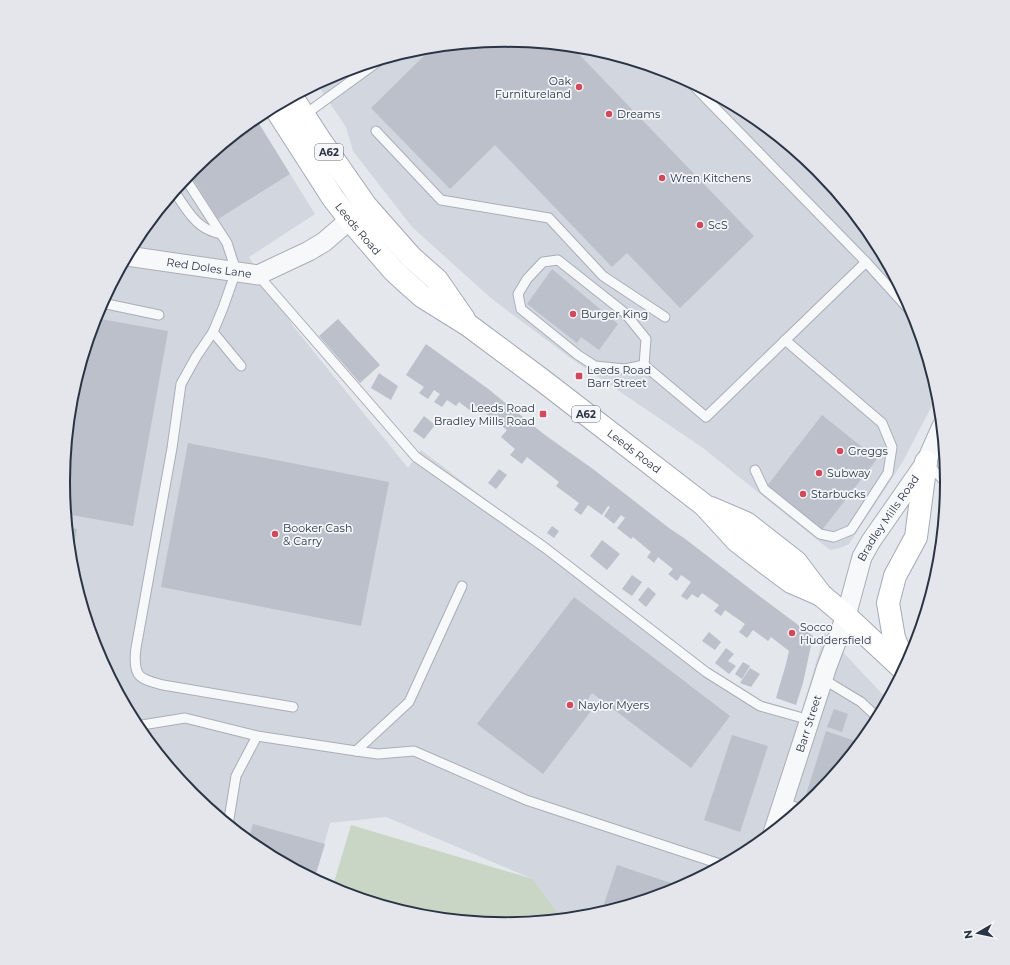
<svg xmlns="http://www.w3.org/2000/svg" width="1010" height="965" font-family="Montserrat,sans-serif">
	<rect width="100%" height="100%" fill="#e4e7ec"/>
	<g fill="#d2d6de">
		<path d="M505,40L592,49L675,74L751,115L818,170L873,237L914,313L938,394L902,463L849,544L840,548L830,550L703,448L572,359L492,299L412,227L353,151L346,127L317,84L336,74L419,48Z"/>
		<path d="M256,119L315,214L249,257L293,326L408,468L421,450L709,669L757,700L800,716L825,633L888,700L873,729L818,796L751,851L674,891L591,917L562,919L533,879L386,817L330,823L314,880L259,850L192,795L137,728L96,652L71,569L63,482L71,396L96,313L137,236L192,169Z"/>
	</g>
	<path fill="#c9d6c5" d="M351,825L533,879L562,919L505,925L418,916L335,891L332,889Z"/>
	<g fill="#bbc0ca">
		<path d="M505,40L571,46L754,236L680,308L627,253L612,267L495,145L450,189L371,108L433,47Z"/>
		<path d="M256,119L290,174L218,219L189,173L192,169L245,126Z"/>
		<path d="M552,269L618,324L599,350L581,337L577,343L527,304Z"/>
		<path d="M95,318L168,331L133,526L66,514L63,482L71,396Z"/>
		<path d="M338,319L380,365L360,383L319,336Z"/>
		<path d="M426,344L487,388L545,435L593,469L669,528L684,538L758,595L813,636L803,683L796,705L776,698L786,664L789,651L771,637L768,641L753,630L747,638L739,632L745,624L725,610L721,616L714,611L719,605L702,593L698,598L692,594L687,600L681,596L691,582L681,575L677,581L668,574L673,569L658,557L654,563L647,557L651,552L633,537L631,539L617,528L625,518L621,515L614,524L604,516L610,507L608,506L602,515L588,505L581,515L574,510L579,503L556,486L559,482L527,457L522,464L510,455L515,449L501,437L507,430L474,405L471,411L459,402L456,406L447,400L442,407L434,402L440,394L434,390L428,399L419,393L424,387L406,375Z"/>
		<path d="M379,373L398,386L391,400L371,388Z"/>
		<path d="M822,415L877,459L822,530L767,486Z"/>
		<path d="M424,416L435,425L424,439L413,431Z"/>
		<path d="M188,443L389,482L361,626L161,587Z"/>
		<path d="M499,469L507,475L496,489L488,483Z"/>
		<path d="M552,526L559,531L554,538L547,533Z"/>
		<path d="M67,527L77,529L71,564H70Z"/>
		<path d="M602,540L620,554L607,570L590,556Z"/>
		<path d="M632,575L642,582L632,596L622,589Z"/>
		<path d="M648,587L656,594L646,607L638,600Z"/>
		<path d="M574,597L730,716L691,768L592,693L584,705L591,711L543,774L477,724Z"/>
		<path d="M709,632L721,642L715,650L702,641Z"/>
		<path d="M726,648L734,654L728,661L736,666L729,674L715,663Z"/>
		<path d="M743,662L750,666L742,679L735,674Z"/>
		<path d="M750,668L760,674L751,687L740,683Z"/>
		<path d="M834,709L848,714L842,732L827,727Z"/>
		<path d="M826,731L861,743L818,796L806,805L803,804Z"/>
		<path d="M732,735L768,746L740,832L704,820Z"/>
		<path d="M253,824L325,844L314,880L259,850L248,841Z"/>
		<path d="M617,865L683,887L674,891L601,913Z"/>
	</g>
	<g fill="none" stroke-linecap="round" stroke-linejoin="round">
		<g stroke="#a9aeb7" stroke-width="11">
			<g id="lane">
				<path d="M690,82L866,262L914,315"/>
				<path d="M303,116L380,60"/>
				<path d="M376,131L441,200L549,218L603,276L665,317"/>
				<path d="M185,178L227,243L236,271L223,308L213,332L196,357L181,384L172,448L136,648C135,655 134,670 140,676C145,681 156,683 163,685L293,707"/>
				<path d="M174,191C184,205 193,223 209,230C213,232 217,233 221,234"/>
				<path d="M558,260L625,313L646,339L644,365L625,369L595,366L578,355L521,309L518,294L527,279L543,262Z"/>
				<path d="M258,275L416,457L544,547L706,672L760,706L810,720"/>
				<path d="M102,303L159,315"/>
				<path d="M213,332L241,366"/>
				<path d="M644,365L706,417L866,262"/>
				<path d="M927,463L947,484"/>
				<path d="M755,470L764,489L820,534L834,537L851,530L888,473L892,447L882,423L785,340"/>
				<path d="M823,679L861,702L878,718"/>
				<path d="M136,726L185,718L257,736L356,751L378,754L414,751L526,800L723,865"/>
				<path d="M356,751L409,702L462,586"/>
				<path d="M783,803L802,809"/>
				<path d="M228,825L236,776L257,736"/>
			</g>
		</g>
		<g stroke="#a9aeb7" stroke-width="21">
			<g id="street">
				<path id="s1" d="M127,256L258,275L309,251L324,242L360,211"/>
				<path id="s2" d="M773,833L823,679L826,669L846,616L862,557L871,541L926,462L942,426"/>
			</g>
		</g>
		<g stroke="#a3abb8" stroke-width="24">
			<g id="primary">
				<path d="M292,97L320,140L366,206L411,257L437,280L464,319"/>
				<path id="s3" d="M274,106L333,198L350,220L394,271L407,283L423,297L468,325L542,380L704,505L737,541L763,561L791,582L821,595"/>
				<path d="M711,508L746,523L796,562L821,595L846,616L904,670"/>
				<path d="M905,665L894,638L888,603L895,576L916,537L926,462"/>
			</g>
		</g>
		<use href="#lane" stroke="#f7f8fa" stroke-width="9"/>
		<use href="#street" stroke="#f7f8fa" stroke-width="19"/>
		<use href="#primary" stroke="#fff" stroke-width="22"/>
	</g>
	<g fill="#d1495b" stroke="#f4f6f9" stroke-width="1.5">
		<circle cx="579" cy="87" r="4"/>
		<circle cx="609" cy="114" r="4"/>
		<circle cx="662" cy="178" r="4"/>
		<circle cx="700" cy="225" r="4"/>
		<circle cx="573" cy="314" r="4"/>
		<rect x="575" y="372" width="8" height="8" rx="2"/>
		<rect x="539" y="410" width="8" height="8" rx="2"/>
		<circle cx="840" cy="451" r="4"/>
		<circle cx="819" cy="473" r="4"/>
		<circle cx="803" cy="494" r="4"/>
		<circle cx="275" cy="534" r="4"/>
		<circle cx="792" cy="633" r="4"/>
		<circle cx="570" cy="705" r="4"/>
	</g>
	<g text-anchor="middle" stroke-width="3.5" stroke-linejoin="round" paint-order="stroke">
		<g fill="#f4f6f9" stroke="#676e7b" stroke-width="1">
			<rect x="315" y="144" width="28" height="16" rx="3"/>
			<rect x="572" y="406" width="28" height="16" rx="3"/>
		</g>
		<g font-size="10" font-weight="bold" fill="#2b3445">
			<text x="329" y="156">A62</text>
			<text x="586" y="418">A62</text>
		</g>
		<g font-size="11" fill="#2b3445" stroke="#f4f6f9" text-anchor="start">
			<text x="571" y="85" text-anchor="end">Oak<tspan x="571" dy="13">Furnitureland</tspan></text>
			<text x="617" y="118">Dreams</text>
			<text x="670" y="182">Wren Kitchens</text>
			<text x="708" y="229">ScS</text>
			<text x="581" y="318">Burger King</text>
			<text x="587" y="374">Leeds Road<tspan x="587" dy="13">Barr Street</tspan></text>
			<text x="535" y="412" text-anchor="end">Leeds Road<tspan x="535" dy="13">Bradley Mills Road</tspan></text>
			<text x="848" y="455">Greggs</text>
			<text x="827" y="477">Subway</text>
			<text x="811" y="498">Starbucks</text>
			<text x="283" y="532">Booker Cash<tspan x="283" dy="13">&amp; Carry</tspan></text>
			<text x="800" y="631">Socco<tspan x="800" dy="13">Huddersfield</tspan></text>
			<text x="578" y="709">Naylor Myers</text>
		</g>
		<g font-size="11" fill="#2b3445" stroke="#f4f6f9">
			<text dy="4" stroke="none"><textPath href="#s3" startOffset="149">Leeds Road</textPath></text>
			<text dy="4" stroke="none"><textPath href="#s1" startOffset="83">Red Doles Lane</textPath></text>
			<text dy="4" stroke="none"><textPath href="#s3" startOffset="505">Leeds Road</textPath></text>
			<text dy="4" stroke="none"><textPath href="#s2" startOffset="337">Bradley Mills Road</textPath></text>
			<text dy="4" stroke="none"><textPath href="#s2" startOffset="115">Barr Street</textPath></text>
		</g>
	</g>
	<path d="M0 0H1010V965H0ZM70 482a435 435 0 1 1 870 0a435 435 0 1 1-870 0Z" fill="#e4e6eb" fill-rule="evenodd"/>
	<path fill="none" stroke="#2b3445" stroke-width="2" d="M70 482a435 435 0 1 1 870 0a435 435 0 1 1-870 0Z"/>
	<g transform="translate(978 933) rotate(261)" stroke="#f4f6f9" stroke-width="3" paint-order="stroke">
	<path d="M0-3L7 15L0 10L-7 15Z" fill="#2b3445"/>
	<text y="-6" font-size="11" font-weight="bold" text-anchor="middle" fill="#2b3445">N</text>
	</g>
</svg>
